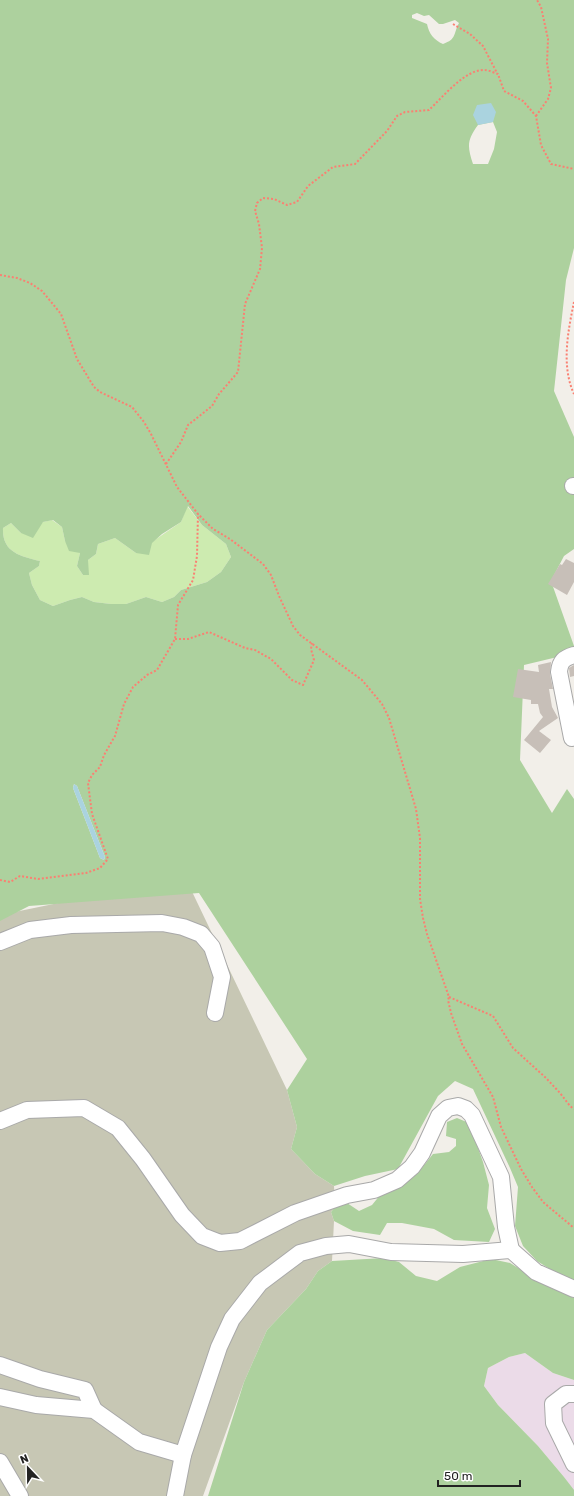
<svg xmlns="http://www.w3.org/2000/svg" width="574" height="1496" font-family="Rubik,sans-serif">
	<rect width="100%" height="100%" fill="#f2efe9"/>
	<path fill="#ebdbe8" d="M525,1353L553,1373L574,1380V1492L564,1477L538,1446L498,1405L484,1386L488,1368L509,1357Z"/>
	<path fill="#c7c7b4" d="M185,877L287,1090L297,1127L291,1149L315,1174L334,1186L335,1207L331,1212L334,1221L332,1261L318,1271L306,1289L267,1330L244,1382L203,1496H0V915Z"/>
	<path fill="#cdebb0" d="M187,506L202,525L226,544L231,557L221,572L207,582L181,590L174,597L162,602L146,597L126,604H111L94,602L82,597L70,600L53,606L40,600L32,585L29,573L39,566L40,561C20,556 2,552 3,528L11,523L21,533L43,522L52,520L62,527L65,541L80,553L77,566L83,575H88V560L96,554L98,544L115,538L136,553L181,522Z"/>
	<g fill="#add19e" fill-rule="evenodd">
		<path d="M0,0H574V248L566,280L554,391L574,437V549L564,556L551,581L574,646V653L524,665L520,760L552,813L567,789L574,799V1280L561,1276L537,1261L523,1246L515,1226L518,1187L510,1168L473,1089L455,1081L438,1096L398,1169L365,1176L334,1186L315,1174L291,1149L297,1127L287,1090L307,1059L199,893L29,906L0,921ZM417,13L424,16L429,15L439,24H443L455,20L459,23C453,34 457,39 443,44C434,40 429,34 427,24L412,18V15ZM493,122L497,132L494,149L488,164H473C467,146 467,140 478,125ZM188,506L202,525L226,544L231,557L221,572L207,582L181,590L174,597L162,602L146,597L126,604H111L94,602L82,597L70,600L53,606L40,600L32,585L29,573L39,566L40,561C20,556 2,552 3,528L11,523L21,533L33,538L43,522L53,520L62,527L65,541L69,551L80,553L77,566L83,575H89L88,560L96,554L98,544L115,538L136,553L149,555L152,543L162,534L181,522ZM74,784L77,786L105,857L104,860L100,858L73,788Z"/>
		<path d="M457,1118L469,1123L483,1162L489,1185L487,1208L495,1229L489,1242L454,1240L434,1229L402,1223H387L380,1235L353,1231L334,1221L331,1212L335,1207L347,1203L359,1211L372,1205L381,1194L417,1174L433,1154L449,1152L456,1146V1139L446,1136L447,1122Z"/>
		<path d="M384,1258L399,1262L416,1276L437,1281L460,1267L491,1259L510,1263L549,1287L574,1298V1380L553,1373L525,1353L509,1357L488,1368L484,1386L498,1405L538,1446L564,1477L574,1490V1496H208L244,1382L267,1330L306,1289L318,1271L332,1261Z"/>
	</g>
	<g fill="#aad3df">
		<path d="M491,103L496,112L493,122L478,125L473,115L477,105Z"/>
		<path d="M74,784L77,786L105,857L104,860L100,858L73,788Z"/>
	</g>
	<g fill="#c7bfb8">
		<path d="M566,559L574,563V582L567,595L548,584L560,564L562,565Z"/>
		<path d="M551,662L550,674L553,689H549L552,707L558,718L539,731L551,740L540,753L524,740L543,717L540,713L538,704H531V700L513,697L518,669L539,672L538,665Z"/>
		<path d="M574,665V676L570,677L569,668Z"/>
	</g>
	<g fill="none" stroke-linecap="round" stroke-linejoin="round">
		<g stroke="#a9a9a9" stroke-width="18">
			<g id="minor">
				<path d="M573,486H574"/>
				<path d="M572,738L559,672C560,661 564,658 574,655"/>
				<path d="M0,942L30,930L71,925L162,923L183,927L201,934L212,947L222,977L215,1013"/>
				<path d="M0,1121L27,1110L84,1108L118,1128L143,1159L182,1215L202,1236L220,1243L240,1241L295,1213L347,1195L374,1190L397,1180L412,1167L422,1153L439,1116L448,1108L458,1106L466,1109L472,1115L501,1177L506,1227L511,1250"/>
				<path d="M0,1365L40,1379L85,1390L94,1410"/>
				<path d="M574,1394H566L553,1404L554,1423L574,1464"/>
				<path d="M0,1397L36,1405L94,1410L139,1442L183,1455"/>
				<path d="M0,1462L20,1496"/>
				<path d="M175,1496L183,1455L219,1347L232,1319L260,1283L300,1253L326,1246L349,1244L391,1252L463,1254L511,1250L536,1272L574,1289"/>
			</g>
		</g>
		<g stroke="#fa8072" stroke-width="2" stroke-dasharray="2 2" stroke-linecap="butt">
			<path d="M453,24L470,34L483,46L497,73"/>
			<path d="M536,116L548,99L551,88L547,63L548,39L541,7L537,0"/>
			<path d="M0,275L17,278L30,283L42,291L52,303L61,314L77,359L94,387L100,392L132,407L144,422L151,434L177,487L198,514L213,529L230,539L263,564L271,575L279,596L293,626L300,635L362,680L382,704L389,718L416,809L420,838V899L423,918L427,934L449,997L448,1000L451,1013L462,1044L493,1097L501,1127L521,1169L532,1187L543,1202L574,1228"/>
			<path d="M574,302C568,331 561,366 574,394"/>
			<path d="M166,464L181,442L188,425L212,406L219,394L238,372L245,304L260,269L262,248L259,224L255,211L257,203L263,198L274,199L287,205L297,202L308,186L333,167L355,164L387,131L397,116L405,112L429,110C443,97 465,69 485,70C489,70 494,73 498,74L504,91L523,101L536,116L541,145L551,164L574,169"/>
			<path d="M175,639H188L209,632L245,648L255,650L271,659L292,680L303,685L314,660L311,649L312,643"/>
			<path d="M0,880L10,882L20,876L38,879L86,873L100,868L108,859L92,814L88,783L92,775L100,767L104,755L115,736L124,704L133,687L147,675L157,670L175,639L178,605L193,580L197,556L198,514"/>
			<path d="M449,997L493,1016L513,1048L546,1078L560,1093L570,1106L574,1109"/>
		</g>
		<use href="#minor" stroke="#fff" stroke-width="16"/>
	</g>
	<g transform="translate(28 1468) rotate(338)" stroke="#ffffff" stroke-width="3" paint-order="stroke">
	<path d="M0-3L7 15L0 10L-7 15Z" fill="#222222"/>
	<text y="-6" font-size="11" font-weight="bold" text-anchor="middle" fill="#222222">N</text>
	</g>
	<path d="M438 1480v6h82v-6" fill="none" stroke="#222222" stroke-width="2"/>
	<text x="444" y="1480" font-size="12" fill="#222222" stroke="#ffffff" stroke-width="3" paint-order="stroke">50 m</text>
</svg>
